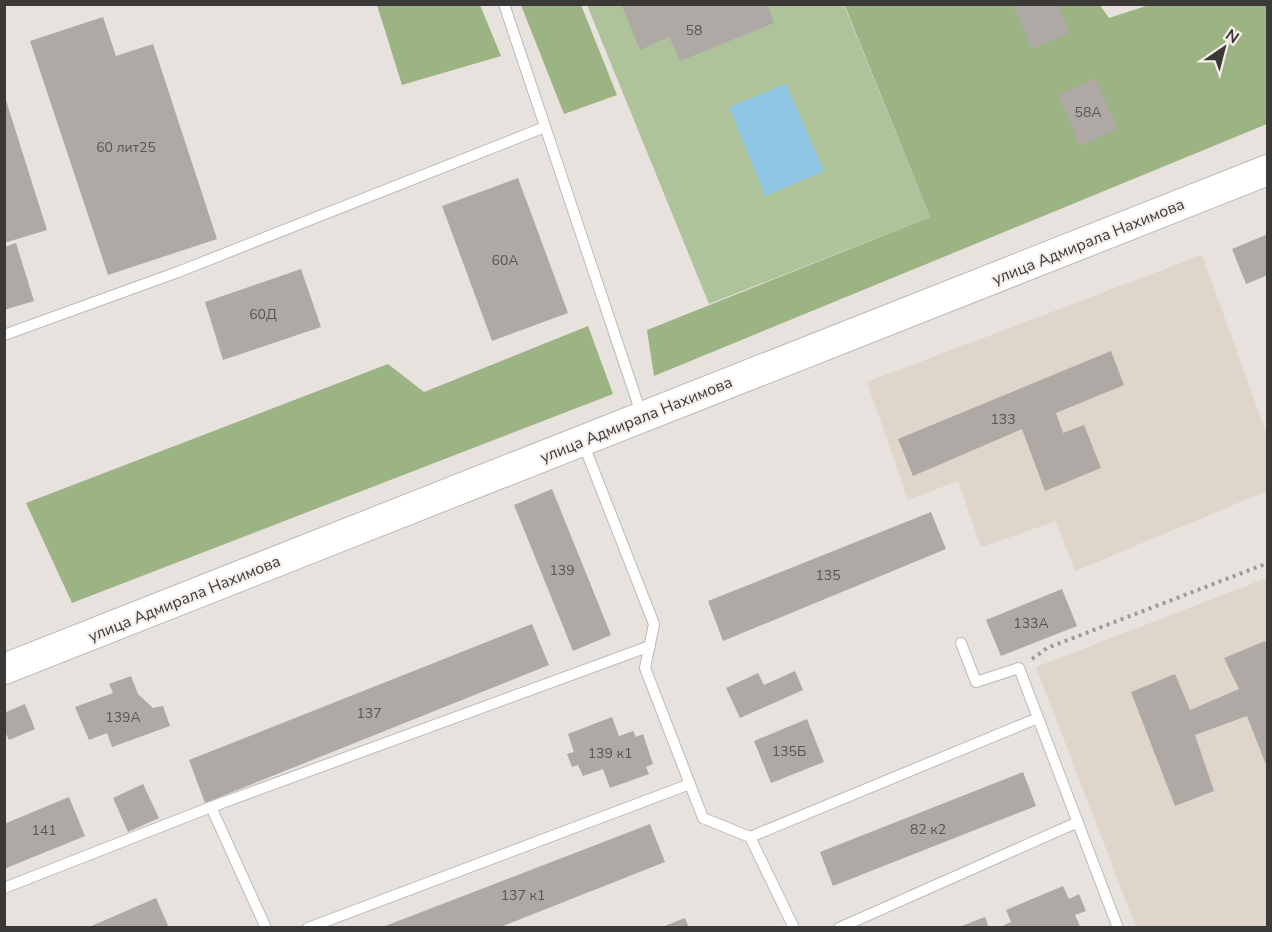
<svg xmlns="http://www.w3.org/2000/svg" width="1272" height="932" font-family="'Nunito Sans',sans-serif">
	<rect width="100%" height="100%" fill="#e7e2dd"/>
	<g fill="#dfd5ca">
		<path d="M1202,255L1267,435V491L1075,571L1056,521L981,547L958,481L908,500L867,382Z"/>
		<path d="M1267,578V927H1136L1036,667Z"/>
	</g>
	<path fill="#afc39b" d="M587,5H844L930,217L709,304Z"/>
	<g fill="#9cb383">
		<path d="M848,4H1099L1109,18L1149,5H1267V124L654,376L647,330L930,217L845,6Z"/>
		<path d="M377,5H480L501,56L402,85Z"/>
		<path d="M521,5H581L617,95L564,114Z"/>
		<path d="M588,326L613,394L72,603L26,503L388,364L424,392Z"/>
	</g>
	<path fill="#8ec6e3" d="M786,84L824,171L765,196L729,107Z"/>
	<g fill="#aea9a5">
		<path d="M621,4H767L774,23L680,61L669,37L640,50Z"/>
		<path d="M1012,4H1058L1070,33L1032,49Z"/>
		<path d="M103,17L116,56L153,44L217,239L108,275L30,41Z"/>
		<path d="M1095,78L1118,129L1080,146L1058,95Z"/>
		<path d="M4,94L47,230L4,243Z"/>
		<path d="M518,178L568,313L492,341L442,206Z"/>
		<path d="M1268,234V275L1246,284L1232,249Z"/>
		<path d="M16,243L34,301L4,310V247Z"/>
		<path d="M301,269L321,327L223,360L205,302Z"/>
		<path d="M1111,351L1124,385L1056,413L1063,433L1084,425L1101,468L1045,491L1022,429L913,476L898,439Z"/>
		<path d="M552,489L611,635L573,651L514,505Z"/>
		<path d="M931,512L946,549L723,641L708,601Z"/>
		<path d="M1062,589L1077,626L1001,656L986,620Z"/>
		<path d="M532,624L549,665L205,803L189,760Z"/>
		<path d="M1265,641L1268,648V770L1247,716L1195,735L1214,791L1175,806L1131,692L1175,674L1190,710L1239,689L1224,658Z"/>
		<path d="M795,671L803,690L740,718L726,688L758,673L764,685Z"/>
		<path d="M131,676L138,694L153,708L163,706L170,726L112,747L107,733L89,740L75,707L113,693L109,684Z"/>
		<path d="M25,704L35,729L9,740L4,730V713Z"/>
		<path d="M612,717L619,736L633,731L636,737L643,734L653,764L646,767L649,774L610,788L603,769L583,776L578,765L572,767L567,754L574,752L568,734Z"/>
		<path d="M807,719L824,762L771,783L754,741Z"/>
		<path d="M1023,772L1036,806L833,886L820,852Z"/>
		<path d="M143,784L159,818L128,832L113,798Z"/>
		<path d="M69,797L85,836L4,869V824Z"/>
		<path d="M650,824L665,862L498,928H380Z"/>
		<path d="M1063,886L1069,899L1079,894L1086,911L1075,915L1080,926L998,928L1011,922L1006,910Z"/>
		<path d="M156,898L169,928H87Z"/>
		<path d="M985,917L989,928H959V927Z"/>
		<path d="M685,918L689,928H662V927Z"/>
	</g>
	<g fill="none" stroke-linecap="round" stroke-linejoin="round">
		<g stroke="#bebab5" stroke-width="12">
			<g id="service">
				<path d="M504,4L642,416"/>
				<path d="M4,335L178,272L545,127"/>
				<path d="M583,443L654,624L645,668L703,818L750,837L794,928"/>
				<path d="M961,643L976,682L1019,668L1118,928"/>
				<path d="M211,807L266,928"/>
				<path d="M750,837L1038,718"/>
				<path d="M4,888L211,807L650,646"/>
				<path d="M308,928L690,784"/>
				<path d="M839,928L1078,822"/>
			</g>
		</g>
		<g stroke="#bebab5" stroke-width="32">
			<path id="secondary" d="M4,669L1268,170"/>
		</g>
		<path stroke="#9e9a96" stroke-width="4" stroke-dasharray="3 4.5" stroke-linecap="butt" d="M1032,659L1047,648L1268,563"/>
		<use href="#service" stroke="#fff" stroke-width="10"/>
		<use href="#secondary" stroke="#fff" stroke-width="30"/>
	</g>
	<g text-anchor="middle" stroke-width="4.5" stroke-linejoin="round" paint-order="stroke">
		<g font-size="14" fill="#585552">
			<text x="694" y="35">58</text>
			<text x="1088" y="117">58А</text>
			<text x="126" y="152">60 лит25</text>
			<text x="505" y="265">60А</text>
			<text x="263" y="319">60Д</text>
			<text x="1003" y="424">133</text>
			<text x="562" y="575">139</text>
			<text x="828" y="580">135</text>
			<text x="1031" y="628">133А</text>
			<text x="369" y="718">137</text>
			<text x="123" y="722">139А</text>
			<text x="789" y="756">135Б</text>
			<text x="610" y="758">139 к1</text>
			<text x="928" y="834">82 к2</text>
			<text x="44" y="835">141</text>
			<text x="523" y="900">137 к1</text>
		</g>
		<g font-size="16" fill="#3b3937" stroke="#f4efeb">
			<text transform="translate(1088 241) rotate(-22)" y="6">улица Адмирала Нахимова</text>
			<text transform="translate(636 419) rotate(-22)" y="6">улица Адмирала Нахимова</text>
			<text transform="translate(184 598) rotate(-22)" y="6">улица Адмирала Нахимова</text>
		</g>
	</g>
	<rect width="1272" height="932" fill="none" stroke="#3b3937" stroke-width="12"/>
	<g transform="translate(1224 48) rotate(35)" stroke="#f4efeb" stroke-width="4.5" paint-order="stroke">
	<path d="M0-4.5L10 22L0 15L-10 22Z" fill="#3b3937"/>
	<text y="-9" font-size="16" font-weight="bold" text-anchor="middle" fill="#3b3937">N</text>
	</g>
</svg>
